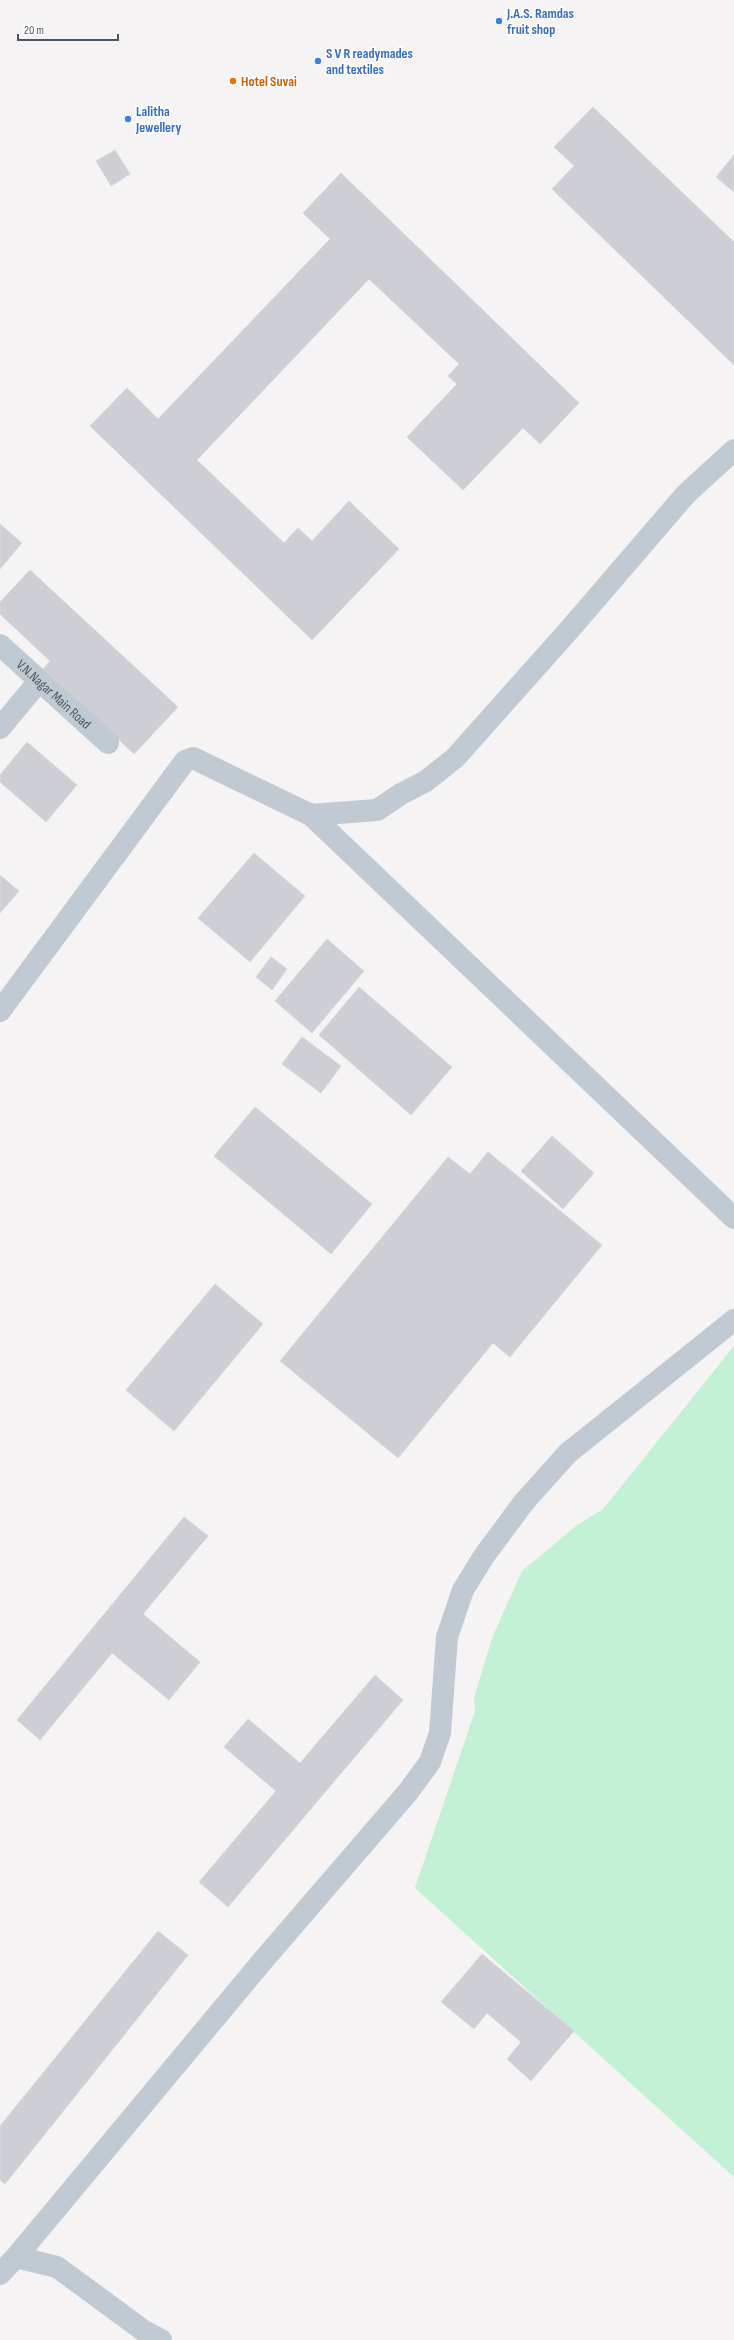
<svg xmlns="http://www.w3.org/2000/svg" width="734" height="2340" font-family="'Sofia Sans Condensed',sans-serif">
	<rect width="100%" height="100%" fill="#f5f3f3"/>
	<path fill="#c3f1d5" d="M734,1346V2177L415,1888L475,1711L474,1698L492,1638L522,1571L576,1526L603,1509Z"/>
	<g fill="#cdcfd5" stroke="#d7d9de">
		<path d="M593,107L734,242V365L552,189L574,166L554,147Z"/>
		<path d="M115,150L130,174L111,186L96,161Z"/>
		<path d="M734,155V192L716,177Z"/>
		<path d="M341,173L579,403L540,444L523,428L463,490L407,437L457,384L448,376L459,364L369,279L197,460L284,543L298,528L312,541L349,501L399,549L312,640L90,426L127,388L158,419L330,239L303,213Z"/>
		<path d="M0,524L22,543L0,569Z"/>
		<path d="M30,570L178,707L134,754L43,669L50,661L0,614V602Z"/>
		<path d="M27,742L77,785L46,822L0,782V775Z"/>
		<path d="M254,853L305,896L250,962L198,918Z"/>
		<path d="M0,875L19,891L0,913Z"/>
		<path d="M327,939L364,971L312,1033L275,1001Z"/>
		<path d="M271,957L287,969L272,990L256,977Z"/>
		<path d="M359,987L452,1067L411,1115L319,1035Z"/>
		<path d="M302,1037L341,1066L321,1093L282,1064Z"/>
		<path d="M255,1107L372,1204L331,1254L214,1156Z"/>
		<path d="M552,1136L594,1173L563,1209L521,1171Z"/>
		<path d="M488,1152L602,1245L510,1357L493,1343L398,1458L280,1361L448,1157L470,1174Z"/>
		<path d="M215,1284L263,1324L174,1431L126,1390Z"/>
		<path d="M184,1517L208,1536L143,1614L200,1662L169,1700L112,1653L40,1740L17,1720Z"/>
		<path d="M375,1675L403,1700L228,1907L199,1882L276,1791L224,1747L248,1719L300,1763Z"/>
		<path d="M158,1931L188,1955L5,2184L0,2180V2126Z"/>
		<path d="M482,1954L574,2031L531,2081L507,2059L521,2042L487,2013L474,2029L441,2002Z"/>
	</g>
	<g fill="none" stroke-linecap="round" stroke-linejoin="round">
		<g stroke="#c1cad2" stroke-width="22">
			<path id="s1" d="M0,645L108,743"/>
			<path d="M0,728L39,681"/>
			<path d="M311,815L734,1218"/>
			<path d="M0,1011L185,761L193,758L311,815L377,810L401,794L426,781L455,758L570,629L686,494L734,450"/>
			<path d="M16,2257L260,1964L408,1792L430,1762L440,1733L447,1637L463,1590L484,1556L524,1502L568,1453L734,1320"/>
			<path d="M0,2274L16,2257L57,2267L144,2331L161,2340"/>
		</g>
	</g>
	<g fill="#3f7fe0" stroke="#fff" stroke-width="1.5">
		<circle cx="499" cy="21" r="4"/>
		<circle cx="318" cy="61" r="4"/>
		<circle cx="128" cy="119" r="4"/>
	</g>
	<circle fill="#e8710a" stroke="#fff" stroke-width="1.5" cx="233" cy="81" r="4"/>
	<g text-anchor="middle" stroke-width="3" stroke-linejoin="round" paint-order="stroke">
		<g font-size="14" font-weight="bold" fill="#366cbe" stroke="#fff" text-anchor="start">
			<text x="507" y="18">J.A.S. Ramdas<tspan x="507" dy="16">fruit shop</tspan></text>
			<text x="326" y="58">S V R readymades<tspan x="326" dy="16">and textiles</tspan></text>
			<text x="136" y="116">Lalitha<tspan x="136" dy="16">Jewellery</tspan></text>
		</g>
		<g font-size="14" font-weight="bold" fill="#c56008" stroke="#fff" text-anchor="start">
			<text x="241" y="86">Hotel Suvai</text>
		</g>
		<g font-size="14" fill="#4a5661" stroke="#fff">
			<text dy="5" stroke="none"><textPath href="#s1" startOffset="73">V.N.Nagar Main Road</textPath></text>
		</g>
	</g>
	<path d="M18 34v6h100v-6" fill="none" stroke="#4a5661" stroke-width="2"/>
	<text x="24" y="34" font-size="12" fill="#4a5661" stroke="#ffffff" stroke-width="3" paint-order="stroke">20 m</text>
</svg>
